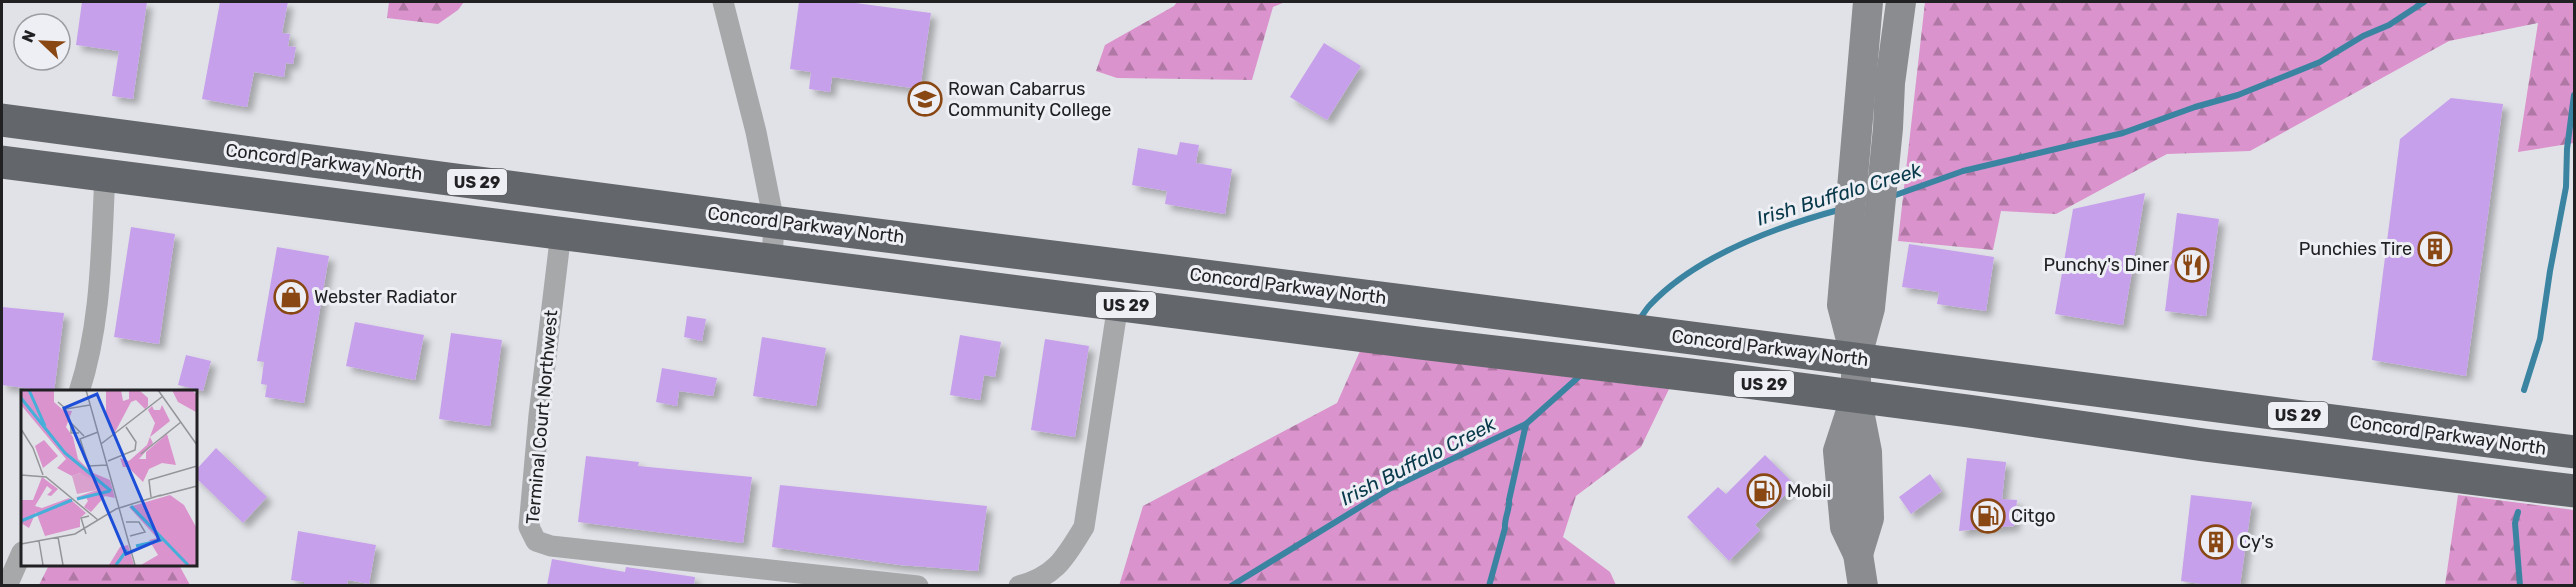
<svg xmlns="http://www.w3.org/2000/svg" width="2576" height="587" font-family="Rubik,sans-serif">
	<defs>
		<pattern id="forest-firs" width="22" height="20" patternUnits="userSpaceOnUse" patternTransform="scale(1.5)"><rect width="22" height="20" fill="#da93cc"/><path d="M5 1l3.5 6h-7zM16 11l3.5 6h-7z" fill="#b078a5"/></pattern>
		<filter id="shadow"><feDropShadow dx="5.5" dy="5.5" stdDeviation="3" flood-color="#0004"/></filter>
	</defs>
	<rect width="100%" height="100%" fill="#e1e2e7"/>
	<g fill="url(#forest-firs)">
		<path d="M389,2H464L458,10L438,24L387,18Z"/>
		<path d="M1177,2H1285L1273,7L1252,80L1117,78L1096,71L1105,45L1174,6Z"/>
		<path d="M1925,2H2574V143L2518,152L2538,23L2449,41L2250,151L2167,154L2056,214L2001,211L1993,250L1898,241Z"/>
		<path d="M1360,351L1669,389L1641,447L1576,496L1563,537L1610,572L1616,585L1119,586L1143,506L1337,403Z"/>
		<path d="M2458,495L2574,510V585H2445Z"/>
		<path d="M49,565H179L190,585H39Z"/>
	</g>
	<g fill="none" stroke-linecap="round" stroke-linejoin="round">
		<g stroke="#3a84a2" stroke-width="6">
			<path d="M1890,197L1963,171L2123,133L2195,107L2238,95L2320,62L2363,36L2389,25L2424,2"/>
			<path d="M1639,320C1643,315 1646,309 1650,305C1696,256 1779,226 1842,209"/>
			<path d="M2524,390L2540,339L2550,271L2566,187L2567,149L2574,95"/>
			<path d="M2518,512L2515,523L2520,586"/>
			<path d="M1231,586L1391,488L1526,424L1583,373"/>
			<path d="M1489,586L1505,528C1504,518 1510,510 1509,500L1526,424"/>
		</g>
	</g>
	<g fill="#c7a0ec" filter="url(#shadow)">
		<path d="M82,2H147L133,99L112,96L119,51L76,45Z"/>
		<path d="M220,2H288L282,33L290,34L288,46L296,47L293,64L286,63L284,77L254,72L247,107L202,99Z"/>
		<path d="M799,2H848L931,13L920,89L832,77L830,92L809,89L811,72L790,69Z"/>
		<path d="M1324,43L1361,66L1327,120L1290,97Z"/>
		<path d="M2451,98L2503,104L2466,376L2372,360L2400,139Z"/>
		<path d="M1180,142L1199,145L1196,163L1232,169L1225,214L1165,204L1167,191L1132,185L1138,148L1177,155Z"/>
		<path d="M2145,193L2123,325L2055,314L2073,209Z"/>
		<path d="M2177,213L2219,219L2206,316L2165,311Z"/>
		<path d="M131,227L175,234L159,344L114,337Z"/>
		<path d="M1909,244L1994,257L1986,311L1937,304L1939,292L1902,287Z"/>
		<path d="M277,247L329,256L304,403L265,397L267,385L261,384L264,362L257,361Z"/>
		<path d="M2,307L64,313L54,392L2,385Z"/>
		<path d="M687,316L706,319L702,341L684,337Z"/>
		<path d="M355,322L424,335L415,380L346,366Z"/>
		<path d="M451,333L502,340L490,426L439,419Z"/>
		<path d="M960,335L1001,342L995,377L984,375L980,400L950,395Z"/>
		<path d="M762,337L826,348L816,406L753,396Z"/>
		<path d="M1045,339L1089,346L1075,437L1031,430Z"/>
		<path d="M186,355L211,361L203,391L178,385Z"/>
		<path d="M662,368L717,378L713,396L679,391L677,406L656,402Z"/>
		<path d="M216,448L267,497L243,523L195,477V471Z"/>
		<path d="M1765,455L1795,485L1755,525L1760,530L1729,561L1687,517L1718,487L1726,494Z"/>
		<path d="M586,456L639,462L638,466L752,477L743,543L578,522Z"/>
		<path d="M1967,458L2006,462L2002,499L2017,500L2014,526L1959,531Z"/>
		<path d="M1930,474L1942,491L1911,514L1899,497Z"/>
		<path d="M780,485L987,506L978,571L900,565L772,547Z"/>
		<path d="M2191,495L2252,502L2240,585H2208L2181,581Z"/>
		<path d="M298,531L376,545L369,584L348,580L347,585H304V582L291,580Z"/>
		<path d="M552,559L625,572L626,567L695,577L694,585H547Z"/>
	</g>
	<g fill="none" stroke-linecap="round" stroke-linejoin="round">
		<g stroke="#a7a8aa" stroke-width="21">
			<path d="M723,2L756,132L774,222L772,260"/>
			<path d="M561,232L539,415L529,527L536,541L551,546L918,586"/>
			<path d="M79,392C102,322 101,247 105,175"/>
			<path d="M7,586L22,552"/>
			<path d="M1019,586C1056,576 1065,558 1084,527L1118,304"/>
		</g>
		<g stroke="#8a8c8f" stroke-width="30">
			<path d="M1857,356L1870,308L1888,128L1890,83L1901,2"/>
			<path d="M1855,399L1838,451L1845,527L1858,554L1863,586"/>
			<path d="M1858,554L1869,518L1867,452L1856,396V359L1842,305L1868,2"/>
		</g>
		<g stroke="#63676b" stroke-width="33">
			<path d="M2,120L774,222L1413,302L2574,452"/>
			<path d="M2,162L1419,343L1724,379L1968,411L2204,445L2574,491"/>
		</g>
	</g>
	<defs>
		<g id="university-ring" transform="scale(1.725)"><circle r="9.5" fill="#eeeff5" stroke="#894714" stroke-width="1.5"/><path d="M0-5L7-2L0 1L-7-2ZM-4 1L0 2.5L4 1V4Q0 6-4 4Z" fill="#894714"/></g>
		<g id="building-ring" transform="scale(1.725)"><circle r="9.5" fill="#eeeff5" stroke="#894714" stroke-width="1.5"/><path d="M-4-6H4V6H1V3H-1V6H-4ZM-2.5-4.3h1.7v1.8h-1.7ZM.8-4.3h1.7v1.8H.8ZM-2.5-1h1.7V.8h-1.7ZM.8-1h1.7V.8H.8Z" fill="#894714"/></g>
		<g id="restaurant-ring" transform="scale(1.725)"><circle r="9.5" fill="#eeeff5" stroke="#894714" stroke-width="1.5"/><path d="M-5-6h1v4h1v-4h1v4h1v-4h1v5L-1.5 .5V6h-2V.5L-5-1ZM5-6V6H3V1.5H1.5Q1.5-4 5-6Z" fill="#894714"/></g>
		<g id="shop-ring" transform="scale(1.725)"><circle r="9.5" fill="#eeeff5" stroke="#894714" stroke-width="1.5"/><path d="M-5-2.5h2.3a2.7 3.5 0 0 1 5.4 0H5L5.5 6h-11ZM-1.5-2.5h3a1.5 2.3 0 0 0-3 0Z" fill="#894714"/></g>
		<g id="fuel-ring" transform="scale(1.725)"><circle r="9.5" fill="#eeeff5" stroke="#894714" stroke-width="1.5"/><path d="M-5.5-6h7V0h2V4h1.3V-2.5L3-4.5l.8-.8L6-3V5H2.5V1h-1V6h-7ZM-4.2-4.7v3.2H.2V-4.7Z" fill="#894714"/></g>
	</defs>
	<g fill-rule="evenodd">
		<use href="#university-ring" x="925" y="99"/>
		<use href="#building-ring" x="2435" y="249"/>
		<use href="#restaurant-ring" x="2192" y="265"/>
		<use href="#shop-ring" x="291" y="297"/>
		<use href="#fuel-ring" x="1764" y="491"/>
		<use href="#fuel-ring" x="1988" y="516"/>
		<use href="#building-ring" x="2216" y="542"/>
	</g>
	<g text-anchor="middle" stroke-width="6" stroke-linejoin="round" paint-order="stroke">
		<g fill="#eeeff5" stroke="#5e5f62" stroke-width="1.5">
			<rect x="447" y="169" width="60" height="26" rx="4.5"/>
			<rect x="1096" y="292" width="60" height="26" rx="4.5"/>
			<rect x="1734" y="371" width="60" height="26" rx="4.5"/>
			<rect x="2268" y="402" width="60" height="26" rx="4.5"/>
		</g>
		<g font-size="16" font-weight="bold" fill="#212123">
			<text x="477" y="188">US 29</text>
			<text x="1126" y="311">US 29</text>
			<text x="1764" y="390">US 29</text>
			<text x="2298" y="421">US 29</text>
		</g>
		<g font-size="18" fill="#212123" stroke="#eeeff5" text-anchor="start">
			<text x="948" y="95">Rowan Cabarrus<tspan x="948" dy="21">Community College</tspan></text>
			<text x="2412" y="255" text-anchor="end">Punchies Tire</text>
			<text x="2169" y="271" text-anchor="end">Punchy's Diner</text>
			<text x="314" y="303">Webster Radiator</text>
			<text x="1787" y="497">Mobil</text>
			<text x="2011" y="522">Citgo</text>
			<text x="2239" y="548">Cy's</text>
		</g>
		<g font-size="18" fill="#212123" stroke="#eeeff5">
			<text transform="translate(324 162) rotate(7)" y="6">Concord Parkway North</text>
			<text transform="translate(806 225) rotate(7)" y="6">Concord Parkway North</text>
			<text transform="translate(1288 286) rotate(7)" y="6">Concord Parkway North</text>
			<text transform="translate(1770 348) rotate(7)" y="6">Concord Parkway North</text>
			<text transform="translate(542 417) rotate(-85)" y="6">Terminal Court Northwest</text>
			<text transform="translate(2448 435) rotate(8)" y="6">Concord Parkway North</text>
		</g>
		<g font-size="20" font-style="italic" fill="#09394a" stroke="#eeeff5">
			<text transform="translate(1839 194) rotate(-17)" y="7">Irish Buffalo Creek</text>
			<text transform="translate(1418 461) rotate(-27)" y="7">Irish Buffalo Creek</text>
		</g>
	</g>
	<g transform="translate(21 390)">
		<rect width="176" height="176" fill="#e1e2e7"/>
		<path d="M0,0H33V12L42,20L51,21L45,37L52,47L57,69L70,82L89,90L94,108L84,106L70,122L63,117L67,111L64,106L53,108L76,100L59,83L51,86L36,78L45,69L0,15ZM85,0H100L102,11L108,9V0H118L127,8V16L124,19L115,10L110,12L93,44L85,27ZM151,0H171L175,4V22L157,12ZM141,15L149,31L129,47L132,53L118,69H125V62L146,44L155,75L141,73L128,79L122,92L107,77H102L99,68L108,71L126,55L134,33L127,20L131,16L133,20H139ZM23,50L37,66L22,78L14,56ZM21,87L37,99L30,106L26,105L31,100L26,96L14,116L21,118L48,108L65,123L59,128V137L24,146L15,122L8,138L0,133V110H12ZM149,105L163,115L175,137V175H120L137,165L128,150L136,148L108,117ZM107,155L113,175H88L99,157Z" fill="#da93cc"/>
		<path d="M59,83L71,89L76,100L56,104L51,86Z" fill="#d9a2ce"/>
		<path fill="none" stroke="#45afd9" stroke-width="3" d="M8,0L24,36M0,8L44,63L90,101M56,109L89,101M110,116L167,175M0,131L51,110M115,156L141,150M95,175L106,160"/>
		<path fill="none" stroke="#949599" stroke-width="1.5" d="M65,0L114,175M137,0L176,55M37,12L45,19L69,15M0,39L12,58L22,85M77,42L59,49L68,76L86,75M58,43H50V33L63,46M80,54L142,6M120,64L160,32M87,71L114,60L115,52L105,37M0,85L25,87L77,130M138,106L176,96M130,107L128,90L176,76M105,132H118L124,142L109,146M65,144L60,128L68,126M37,147L42,175M18,151L22,175M0,154L54,144L95,119L140,105"/>
		<path fill="#1d4ed8" fill-opacity="0.15" stroke="#1d4ed8" stroke-width="3" d="M76,4L138,150L105,164L43,18Z"/>
		<rect width="176" height="176" fill="none" stroke="#212123" stroke-width="3"/>
	</g>
	<rect width="2576" height="587" fill="none" stroke="#212123" stroke-width="6"/>
	<g transform="translate(42 42) rotate(293)"><circle r="28" fill="#eeeff5" stroke="#9c9da1" stroke-width="1.5"/>
	<path d="M0-4.5L10 22L0 15L-10 22Z" fill="#894714"/>
	<text y="-9" font-size="16" font-weight="bold" text-anchor="middle" fill="#212123">N</text>
	</g>
</svg>
